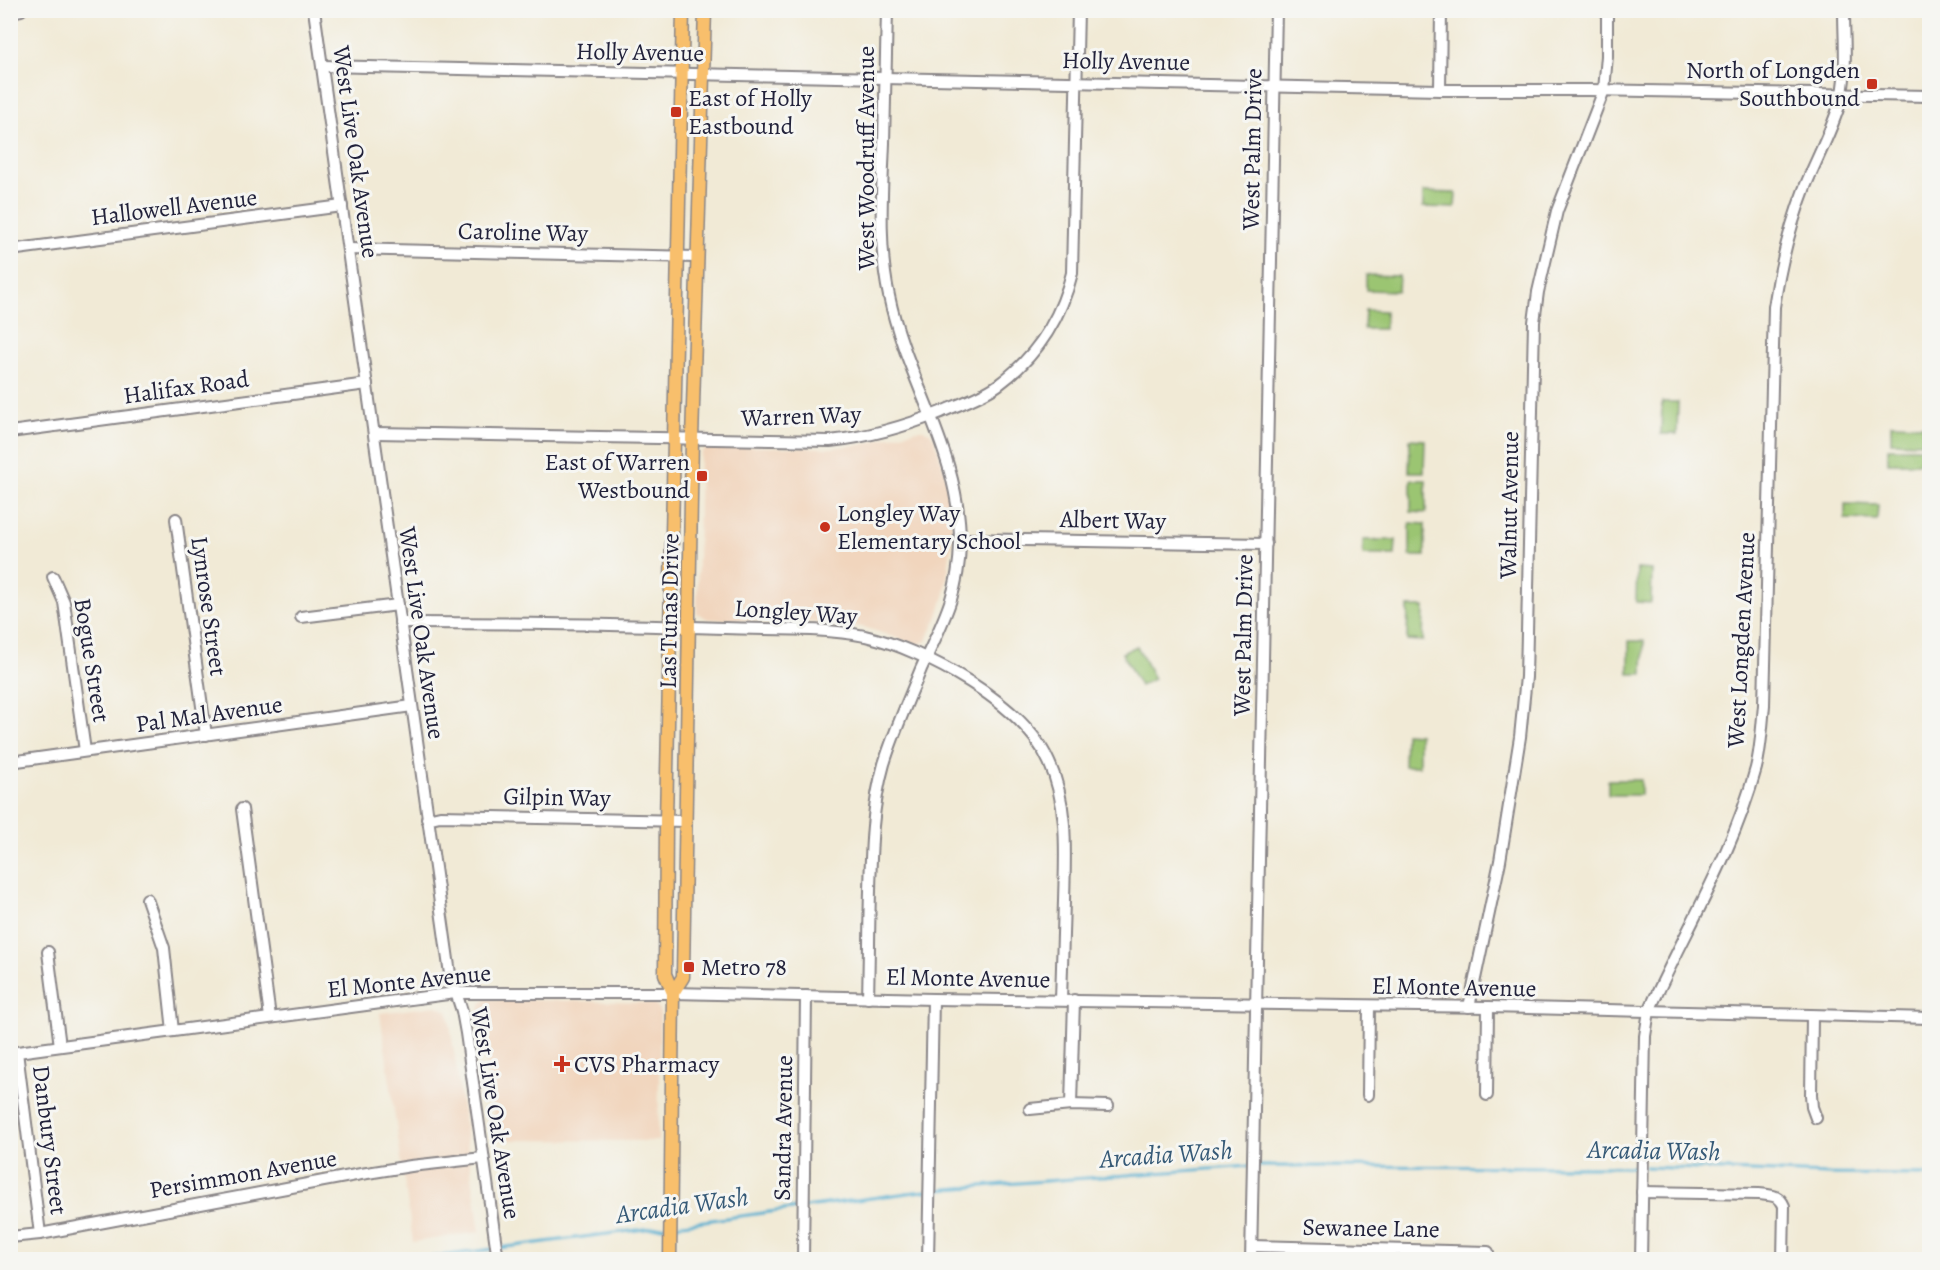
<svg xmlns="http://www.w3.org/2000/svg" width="1940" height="1270" font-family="Alegreya,serif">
	<rect width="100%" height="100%" fill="#f6f6f2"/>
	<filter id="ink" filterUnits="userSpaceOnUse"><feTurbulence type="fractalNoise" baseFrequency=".0167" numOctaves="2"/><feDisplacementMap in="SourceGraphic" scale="12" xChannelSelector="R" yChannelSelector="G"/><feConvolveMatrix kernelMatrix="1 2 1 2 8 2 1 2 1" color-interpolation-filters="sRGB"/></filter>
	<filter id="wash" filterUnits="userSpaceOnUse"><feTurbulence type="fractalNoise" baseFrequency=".008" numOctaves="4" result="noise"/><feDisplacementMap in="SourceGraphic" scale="24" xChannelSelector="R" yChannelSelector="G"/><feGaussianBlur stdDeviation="1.35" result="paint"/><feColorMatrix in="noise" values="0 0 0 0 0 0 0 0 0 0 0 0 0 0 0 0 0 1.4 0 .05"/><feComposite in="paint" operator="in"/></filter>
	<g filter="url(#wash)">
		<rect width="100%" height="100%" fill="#f1ead6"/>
		<g fill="#f1d5bd">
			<path d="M920,429L930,432L934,438L946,476L952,515V539L945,593L938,616L926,641L917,645L867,628L839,623L708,619L697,613L700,461L701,453L707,447L712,446L831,448L860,445Z"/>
			<path d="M486,999L653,1003L658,1008L660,1014L658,1141L497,1140L479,1010L481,1004Z"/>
			<path d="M437,1006L447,1011L449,1017L480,1232L413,1242L380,1013Z"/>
		</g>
		<g fill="#9bc572" stroke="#5e7456" stroke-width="1.5">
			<path d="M1423,192L1456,193L1455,208L1423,207Z"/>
			<path d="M1366,275L1399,276L1398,291L1366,290Z"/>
			<path d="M1365,310L1385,311V329H1364Z"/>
			<path d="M1662,402H1678L1677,434H1661Z"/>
			<path d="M1891,424L1923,425V443L1891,442Z"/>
			<path d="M1410,439L1425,440L1424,472H1409Z"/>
			<rect x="1888" y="448" width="33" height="15"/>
			<path d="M1411,480H1426V513L1411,512Z"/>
			<path d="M1845,504L1878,505L1877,520L1845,519Z"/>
			<path d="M1410,523L1425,524V556H1410Z"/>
			<path d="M1363,540H1396L1395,555H1363Z"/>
			<path d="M1637,569L1652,570L1651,603L1636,602Z"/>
			<path d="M1408,607H1424L1423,641L1407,640Z"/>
			<path d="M1629,641H1644L1643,674H1629Z"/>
			<path d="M1137,646L1154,679L1140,686L1122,653Z"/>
			<path d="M1405,733L1419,734V766H1404Z"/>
			<rect x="1608" y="780" width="33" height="15"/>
		</g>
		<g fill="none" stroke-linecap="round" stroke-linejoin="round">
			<g stroke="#53afd1" stroke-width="3">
				<path d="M1256,1166L1640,1167"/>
				<path d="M1646,1167L1829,1174L1930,1175"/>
				<path d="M675,1225L915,1192L1004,1184L1250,1166"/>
				<path d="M499,1248L668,1226"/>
				<path d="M410,1260L493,1249"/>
			</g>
		</g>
	</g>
	<g filter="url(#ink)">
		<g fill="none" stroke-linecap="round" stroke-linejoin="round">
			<g stroke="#8a8688" stroke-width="14">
				<g id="minor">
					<path d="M314,10L450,974L462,1011L466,1033L498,1260"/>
					<path d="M10,12L21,10"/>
					<path d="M322,66L1440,90H1589L1930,96"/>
					<path d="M1440,90L1441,10"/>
					<path d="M348,249L696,257"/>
					<path d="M10,250L342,206"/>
					<path d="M10,432L367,384"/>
					<path d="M375,433L830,441C869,437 904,427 941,412C960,404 981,397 998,385C1036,357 1061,318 1072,273L1078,10"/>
					<path d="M176,519L206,735"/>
					<path d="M960,539L1266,544"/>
					<path d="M53,577L64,602L85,751"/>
					<path d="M301,617L398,605"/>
					<path d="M400,623C508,623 616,624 724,628C769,630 821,627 865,636C926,650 1023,703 1049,762C1069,806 1065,854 1064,901C1063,934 1062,967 1061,1000"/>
					<path d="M10,762L412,706"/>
					<path d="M242,809L270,1017"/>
					<path d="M427,819L440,816L686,821"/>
					<path d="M147,899L164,948L173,1031"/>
					<path d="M48,952L60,1046"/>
					<path d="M868,998C869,962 869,926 870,891C871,848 872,806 884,764C894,732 908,701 921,669C941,625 959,595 960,544C961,453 907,382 889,296C878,246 882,193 884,143C885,99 886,55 887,10"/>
					<path d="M1469,1007L1500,861L1520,737L1526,677L1534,322L1538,292L1557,211L1604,90L1607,56V10"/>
					<path d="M1812,1016L1811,1095L1812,1107L1816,1118"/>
					<path d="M17,1052L40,1234"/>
					<path d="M10,1053L455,993H673L933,999L1488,1007L1930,1018"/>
					<path d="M1368,1095L1369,1006"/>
					<path d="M1487,1095L1488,1007"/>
					<path d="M1071,1105L1074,1000"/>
					<path d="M1030,1109L1071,1105L1108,1106"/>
					<path d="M1642,1192L1759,1194C1770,1195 1780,1195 1784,1206L1783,1260"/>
					<path d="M10,1237L40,1234L361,1174L411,1166L483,1158"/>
					<path d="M1252,1246L1488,1252"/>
					<path d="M803,1260L806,996"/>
					<path d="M928,1260L933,999"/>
					<path d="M1251,1260L1276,10"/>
					<path d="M1641,1260L1645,1036L1649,1011C1685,931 1733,854 1756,768C1761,748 1762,726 1764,705L1774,307C1780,265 1790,226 1805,187C1816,160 1830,134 1839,106C1848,76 1844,42 1844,10"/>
				</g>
			</g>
			<g stroke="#8a8688" stroke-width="15">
				<g id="major">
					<path d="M673,993L683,977V974L692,439L705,10"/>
					<path d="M670,1260L673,993L665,974L666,821L683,10"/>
				</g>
			</g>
			<use href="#minor" stroke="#fff" stroke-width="10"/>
			<use href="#major" stroke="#f8bf6c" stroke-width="12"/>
		</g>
	</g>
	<g fill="#c8321e" stroke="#f6f6f2" stroke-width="2">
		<rect x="1866" y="78" width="12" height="12" rx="3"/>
		<rect x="670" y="106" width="12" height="12" rx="3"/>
		<rect x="696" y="470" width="12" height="12" rx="3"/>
		<circle cx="825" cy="527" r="6"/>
		<rect x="683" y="961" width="12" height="12" rx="3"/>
		<path d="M559 1055h6v6h6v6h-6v6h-6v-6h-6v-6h6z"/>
	</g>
	<g text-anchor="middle" stroke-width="6" stroke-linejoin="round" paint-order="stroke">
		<g font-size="24" fill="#22223b" stroke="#f6f6f2">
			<text transform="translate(640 52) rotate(1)" y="8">Holly Avenue</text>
			<text transform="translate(1126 61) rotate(1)" y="8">Holly Avenue</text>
			<text transform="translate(1252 149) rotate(-89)" y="8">West Palm Drive</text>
			<text transform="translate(356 152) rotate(82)" y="8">West Live Oak Avenue</text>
			<text transform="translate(866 158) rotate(-90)" y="8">West Woodruff Avenue</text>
			<text transform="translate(174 207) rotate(-7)" y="8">Hallowell Avenue</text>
			<text transform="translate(523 232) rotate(1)" y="8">Caroline Way</text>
			<text transform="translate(186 387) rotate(-8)" y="8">Halifax Road</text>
			<text transform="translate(801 416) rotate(-2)" y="8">Warren Way</text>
			<text transform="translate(1509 505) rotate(-89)" y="8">Walnut Avenue</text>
			<text transform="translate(1113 520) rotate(1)" y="8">Albert Way</text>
			<text transform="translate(209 606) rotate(82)" y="8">Lynrose Street</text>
			<text transform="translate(669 611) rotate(-89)" y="8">Las Tunas Drive</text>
			<text transform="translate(796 612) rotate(4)" y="8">Longley Way</text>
			<text transform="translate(422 633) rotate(82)" y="8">West Live Oak Avenue</text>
			<text transform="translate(1243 635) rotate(-89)" y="8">West Palm Drive</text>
			<text transform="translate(1741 640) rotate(-87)" y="8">West Longden Avenue</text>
			<text transform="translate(92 660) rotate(81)" y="8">Bogue Street</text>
			<text transform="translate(209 714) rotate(-8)" y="8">Pal Mal Avenue</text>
			<text transform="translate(557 797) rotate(1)" y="8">Gilpin Way</text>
			<text transform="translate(968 978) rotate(1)" y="8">El Monte Avenue</text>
			<text transform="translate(409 981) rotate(-6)" y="8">El Monte Avenue</text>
			<text transform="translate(1454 987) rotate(1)" y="8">El Monte Avenue</text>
			<text transform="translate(496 1113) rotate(81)" y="8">West Live Oak Avenue</text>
			<text transform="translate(783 1128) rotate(-89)" y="8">Sandra Avenue</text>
			<text transform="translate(50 1140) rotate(83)" y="8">Danbury Street</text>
			<text transform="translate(243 1174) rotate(-10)" y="8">Persimmon Avenue</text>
			<text transform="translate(1371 1228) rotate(1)" y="8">Sewanee Lane</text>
		</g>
		<g font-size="24" fill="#22223b" stroke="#f6f6f2" text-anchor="start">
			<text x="1860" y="78" text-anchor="end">North of Longden<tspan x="1860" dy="28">Southbound</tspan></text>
			<text x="688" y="106">East of Holly<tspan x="688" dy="28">Eastbound</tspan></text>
			<text x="690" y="470" text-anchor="end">East of Warren<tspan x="690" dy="28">Westbound</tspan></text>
			<text x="837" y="521">Longley Way<tspan x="837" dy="28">Elementary School</tspan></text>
			<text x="701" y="975">Metro 78</text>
			<text x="574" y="1072">CVS Pharmacy</text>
		</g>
		<g font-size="26" font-style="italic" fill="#365a77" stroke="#f6f6f2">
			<text transform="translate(1654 1150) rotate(1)" y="9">Arcadia Wash</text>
			<text transform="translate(1166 1154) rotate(-4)" y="9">Arcadia Wash</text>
			<text transform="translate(682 1205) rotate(-8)" y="9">Arcadia Wash</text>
		</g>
	</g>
	<rect width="1940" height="1270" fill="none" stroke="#f6f6f2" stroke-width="36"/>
</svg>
